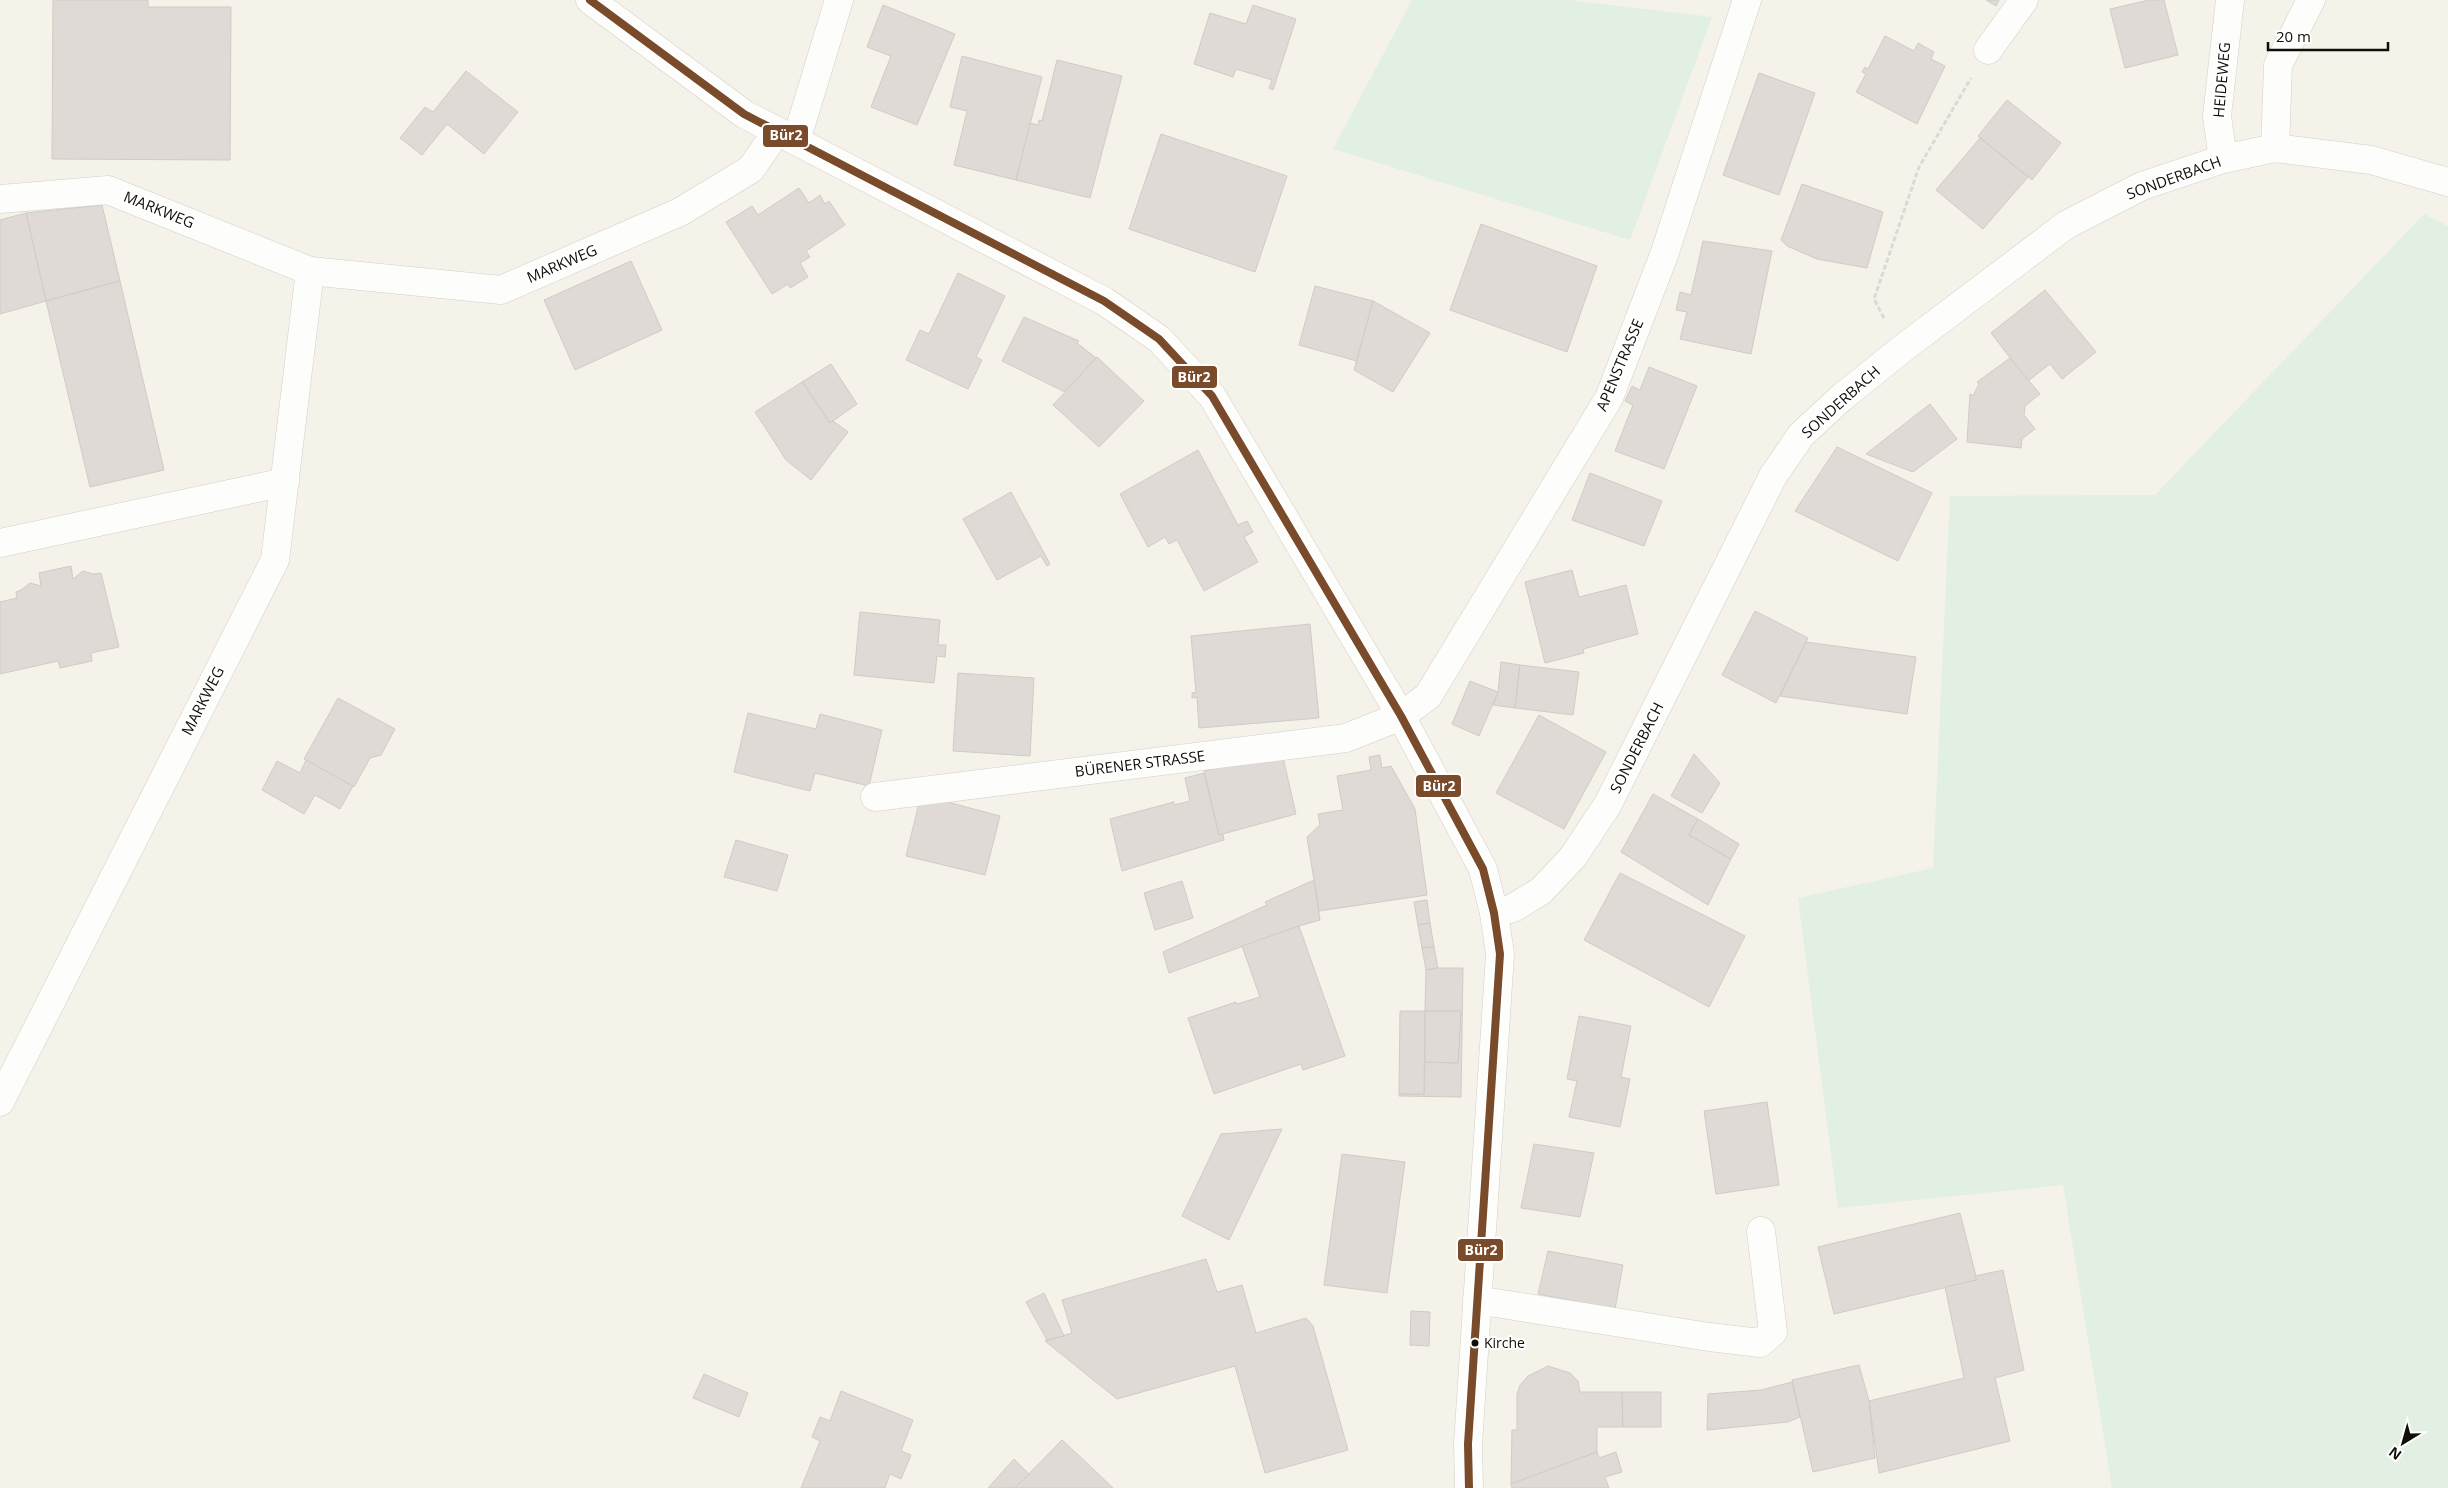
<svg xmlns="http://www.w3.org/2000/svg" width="2448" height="1488" font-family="'Open Sans',sans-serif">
	<rect width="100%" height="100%" fill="#f4f2e9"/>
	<g fill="#e1f0e2">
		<path d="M1412,0H1569L1712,17L1630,240L1333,149Z"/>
		<path d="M2424,214L2448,226V1488H2112L2063,1185L1838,1208L1798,898L1933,868L1950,496L2155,495Z"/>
	</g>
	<g fill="#dfdad5" stroke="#d0cbc6">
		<path d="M53,0H148V7H231L230,160L52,159Z"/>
		<path d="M1986,0H1999L1996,6Z"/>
		<path d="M2149,0H2164L2178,55L2125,68L2110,9Z"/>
		<path d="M883,5L955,34L917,125L871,107L891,56L867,47Z"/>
		<path d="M1253,5L1296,19L1273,90L1269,88L1272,80L1236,69L1233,77L1194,64L1210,13L1246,24Z"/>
		<path d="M1885,36L1914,51L1918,43L1934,52L1931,59L1945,66L1917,124L1856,92L1866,74L1862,72L1865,67L1868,69Z"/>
		<path d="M962,56L1042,77L1016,180L954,165L967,111L950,107Z"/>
		<path d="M1057,60L1122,76L1090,198L1016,180L1030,123L1038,125L1039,120L1042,121Z"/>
		<path d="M466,71L518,112L484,154L447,124L422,155L400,138L425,107L433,112Z"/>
		<path d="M1759,73L1815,93L1779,195L1723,175Z"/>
		<path d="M2007,100L2061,143L2032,180L1978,136Z"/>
		<path d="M1161,134L1287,176L1255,272L1129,229Z"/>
		<path d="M1980,138L2028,177L1983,229L1936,190Z"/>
		<path d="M1802,184L1883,212L1867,268L1817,259L1787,246L1781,240Z"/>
		<path d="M799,188L809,203L820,195L825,204L829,201L845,225L806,251L810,257L800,263L808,277L790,288L788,284L772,294L726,222L752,206L758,215Z"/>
		<path d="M102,205L120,281L46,301L26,213Z"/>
		<path d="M26,213L46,301L0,314V220Z"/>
		<path d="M1481,224L1597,266L1567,352L1450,310Z"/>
		<path d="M1703,241L1772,251L1751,354L1680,339L1687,312L1676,310L1680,292L1691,295Z"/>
		<path d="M631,261L662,330L575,370L544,300Z"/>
		<path d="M958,273L1005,296L976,357L982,360L968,389L906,360L920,330L929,334Z"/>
		<path d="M120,281L164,470L90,487L46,301Z"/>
		<path d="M1315,286L1373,301L1357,361L1299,345Z"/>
		<path d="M2045,290L2096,352L2062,379L2050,364L2028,381L1991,333Z"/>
		<path d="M1373,301L1430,333L1393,392L1354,370Z"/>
		<path d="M1024,317L1079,341L1077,343L1096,358L1065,392L1002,361Z"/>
		<path d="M1097,357L1144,401L1099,447L1053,405Z"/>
		<path d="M2010,358L2040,394L2025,406L2024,415L2035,429L2022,439L2021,448L1967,442L1970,394L1973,396L1979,384L1977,382Z"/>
		<path d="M831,364L857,404L830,423L802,382Z"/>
		<path d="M1649,367L1697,386L1664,469L1615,451L1633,405L1625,401L1632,386L1640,390Z"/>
		<path d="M802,382L830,423L833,421L848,432L811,480L786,460L755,412Z"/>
		<path d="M1930,404L1957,439L1913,472L1866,454Z"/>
		<path d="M1837,447L1932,493L1898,561L1795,511Z"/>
		<path d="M1198,450L1238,525L1247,521L1253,532L1244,537L1258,562L1204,591L1177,540L1169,544L1165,537L1148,547L1120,494Z"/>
		<path d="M1590,473L1662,501L1644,546L1572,520Z"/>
		<path d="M1011,492L1050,564L1047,566L1041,556L997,580L963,519Z"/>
		<path d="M71,566L73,579L83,571L93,574L101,573L119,647L91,653L92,661L60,668L58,661L0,674V602L17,598L16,592L21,590L30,583L41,586L39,573Z"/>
		<path d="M1572,570L1579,597L1626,585L1638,634L1583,649L1584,653L1545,663L1525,582Z"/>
		<path d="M1755,611L1808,638L1776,703L1722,675Z"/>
		<path d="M860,612L940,620L938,645H946L945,657L937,656L934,683L854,675Z"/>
		<path d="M1310,624L1319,718L1199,728L1197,697L1192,698V693L1196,692L1191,636Z"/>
		<path d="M1806,642L1916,657L1907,714L1780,696Z"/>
		<path d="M1501,662L1520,665L1515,708L1493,705L1498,692Z"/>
		<path d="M1520,665L1579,672L1573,715L1515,708Z"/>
		<path d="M958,673L1034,678L1030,756L953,751Z"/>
		<path d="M1470,681L1498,692L1479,736L1452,724Z"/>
		<path d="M338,698L395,729L381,755L370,758L354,787L304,759Z"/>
		<path d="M748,713L816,729L820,714L882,730L869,786L815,773L810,791L734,772Z"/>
		<path d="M1539,715L1606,752L1564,829L1496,793Z"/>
		<path d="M1282,753L1296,814L1219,835L1204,771Z"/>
		<path d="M1694,754L1720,783L1702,813L1671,796Z"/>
		<path d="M1380,755L1382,768L1391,766L1415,809L1427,895L1319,911L1307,837L1320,825L1318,814L1343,810L1337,776L1371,770L1369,757Z"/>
		<path d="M306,760L353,786L340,809L315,795L304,814L262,790L277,761L300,773Z"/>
		<path d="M1204,773L1219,835L1223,834L1224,840L1122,871L1110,819L1174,802V805L1190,801L1185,778Z"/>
		<path d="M1653,794L1698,819L1689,835L1731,859L1708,905L1621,852Z"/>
		<path d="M921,795L1000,816L985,875L906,856Z"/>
		<path d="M1698,819L1739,844L1731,859L1689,835Z"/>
		<path d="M736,840L788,855L777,891L724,877Z"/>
		<path d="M1620,873L1745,936L1709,1007L1584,940Z"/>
		<path d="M1314,880L1320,920L1299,926L1169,973L1163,952L1267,905L1265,902Z"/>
		<path d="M1182,881L1193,918L1155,930L1144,893Z"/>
		<path d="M1427,900L1430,923L1418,925L1414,902Z"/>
		<path d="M1430,923L1434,947L1422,948L1418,925Z"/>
		<path d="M1299,926L1345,1056L1303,1070L1301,1064L1214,1094L1188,1018L1236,1002L1237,1004L1260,997L1242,946Z"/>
		<path d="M1434,947L1438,968L1426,970L1422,948Z"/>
		<path d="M1438,968H1463L1461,1097L1399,1096V1094H1424L1425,1062L1458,1063L1461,1011H1425L1426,970Z"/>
		<path d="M1400,1011H1425L1424,1094H1399Z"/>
		<path d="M1425,1011H1461L1458,1063L1425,1062Z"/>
		<path d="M1579,1016L1631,1026L1621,1077L1630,1079L1620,1127L1569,1117L1577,1081L1567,1079Z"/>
		<path d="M1767,1102L1779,1185L1716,1194L1704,1111Z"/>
		<path d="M1282,1129L1229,1240L1182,1216L1221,1134Z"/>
		<path d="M1534,1144L1594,1153L1580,1217L1521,1208Z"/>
		<path d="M1342,1154L1405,1162L1387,1293L1324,1285Z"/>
		<path d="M1960,1213L1977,1280L1834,1314L1818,1247Z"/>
		<path d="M1548,1251L1623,1265L1615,1309L1538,1294Z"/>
		<path d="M1206,1259L1217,1292L1242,1285L1256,1333L1306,1318L1313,1326L1348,1450L1265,1473L1235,1366L1117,1399L1045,1341L1072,1333L1062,1300Z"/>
		<path d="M2003,1270L2024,1370L1995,1378L2010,1441L1879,1473L1869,1401L1964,1378L1945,1287L1977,1280L1975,1276Z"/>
		<path d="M1044,1293L1064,1336L1047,1340L1026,1302Z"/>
		<path d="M1411,1311L1430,1312L1429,1346L1410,1345Z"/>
		<path d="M1859,1365L1869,1401L1875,1458L1813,1472L1792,1380Z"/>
		<path d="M1548,1366L1570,1373L1578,1381L1580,1392H1622L1623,1427H1597V1452L1511,1484L1512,1430H1517V1394L1520,1385L1528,1376Z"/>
		<path d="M704,1374L748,1393L739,1417L693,1398Z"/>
		<path d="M1792,1382L1800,1417L1788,1422L1707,1430L1708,1394L1761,1390Z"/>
		<path d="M841,1391L913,1420L901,1451L911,1455L901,1479L890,1474L885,1488H801L820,1441L812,1437L820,1417L830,1421Z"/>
		<path d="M1622,1392H1661V1427H1623Z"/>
		<path d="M1062,1440L1089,1465L1113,1488H1015Z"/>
		<path d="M1597,1452L1599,1458L1616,1452L1622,1472L1605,1477L1609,1488H1512L1511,1484Z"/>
		<path d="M1014,1459L1029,1474L1015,1488H988Z"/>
	</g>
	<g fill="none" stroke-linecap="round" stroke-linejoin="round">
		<g stroke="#d1d0c8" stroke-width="29">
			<g id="minor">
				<path d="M590,0L744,114L1104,301L1159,339L1212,396L1401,716L1483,869L1494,913L1500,954L1468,1444L1469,1488"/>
				<path d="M1988,50L2024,0"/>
				<path d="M796,141L839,0"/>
				<path d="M2275,148L2278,65L2311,0"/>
				<path d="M2223,159L2217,116L2230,0"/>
				<path d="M0,199L108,190L310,271"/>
				<path d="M0,543L285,482"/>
				<path d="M875,797L1346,738L1401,716L1428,696L1609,398L1664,255L1747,0"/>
				<path d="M1494,913L1513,908L1541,891L1573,857L1608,804L1773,476L1801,435L1841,398L1902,349L2066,225L2142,186L2223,159L2275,148L2371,160L2448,182"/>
				<path d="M0,1102L275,560L310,271L501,290L680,212L751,169L777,131"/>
				<path d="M1477,1300L1709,1337L1760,1343L1773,1332L1761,1231"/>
			</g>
		</g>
		<path stroke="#dad9d6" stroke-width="3" stroke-dasharray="5 2.5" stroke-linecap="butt" d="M1884,318L1874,299L1919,167L1971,78"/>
		<use href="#minor" stroke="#fdfdfc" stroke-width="28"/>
		<g stroke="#fff" stroke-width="11">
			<path id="bus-1" d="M590,0L744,114L1104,301L1159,339L1212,396L1401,716L1483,869L1494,913L1500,954L1468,1444L1469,1488"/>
		</g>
		<use href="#bus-1" stroke="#7a4b2a" stroke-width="8"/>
	</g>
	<circle fill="#0f0e08" stroke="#fff" stroke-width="2" cx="1475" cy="1343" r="4.5"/>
	<g text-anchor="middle" stroke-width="4" stroke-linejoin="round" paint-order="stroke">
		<g font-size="14" fill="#0f0e08" stroke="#fff" text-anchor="start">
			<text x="1484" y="1348">Kirche</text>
		</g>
		<g font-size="15" fill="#0f0e08" stroke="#fff">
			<text transform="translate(2222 80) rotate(-85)" y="5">HEIDEWEG</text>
			<text transform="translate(2174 178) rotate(-20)" y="5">SONDERBACH</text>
			<text transform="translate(159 210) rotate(22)" y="5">MARKWEG</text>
			<text transform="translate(562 264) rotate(-23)" y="5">MARKWEG</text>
			<text transform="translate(1620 365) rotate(-67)" y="5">APENSTRASSE</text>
			<text transform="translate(1841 402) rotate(-42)" y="5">SONDERBACH</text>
			<text transform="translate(203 701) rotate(-63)" y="5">MARKWEG</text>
			<text transform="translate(1637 748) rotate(-63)" y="5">SONDERBACH</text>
			<text transform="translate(1140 764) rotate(-7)" y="5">BÜRENER STRASSE</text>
		</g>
	</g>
	<g stroke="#fff" stroke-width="2">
		<rect x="762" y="124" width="47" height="24" rx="5" fill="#7a4b2a"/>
		<rect x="1171" y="365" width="47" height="24" rx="5" fill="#7a4b2a"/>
		<rect x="1415" y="774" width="47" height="24" rx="5" fill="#7a4b2a"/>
		<rect x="1457" y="1238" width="47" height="24" rx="5" fill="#7a4b2a"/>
	</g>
	<g font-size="14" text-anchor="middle" font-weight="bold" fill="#fff">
		<text x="786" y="140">Bür2</text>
		<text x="1194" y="382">Bür2</text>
		<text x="1439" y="791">Bür2</text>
		<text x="1481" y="1255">Bür2</text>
	</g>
	<g transform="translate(2403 1443) rotate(217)" stroke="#ffffff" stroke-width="4" paint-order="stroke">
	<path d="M0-4L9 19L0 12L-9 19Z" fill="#0f0e08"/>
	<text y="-8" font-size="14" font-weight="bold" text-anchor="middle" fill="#0f0e08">N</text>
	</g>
	<path d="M2268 42v8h120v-8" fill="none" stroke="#0f0e08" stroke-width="2.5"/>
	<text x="2276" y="42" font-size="15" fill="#0f0e08" stroke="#ffffff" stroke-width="4" paint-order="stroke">20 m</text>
</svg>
